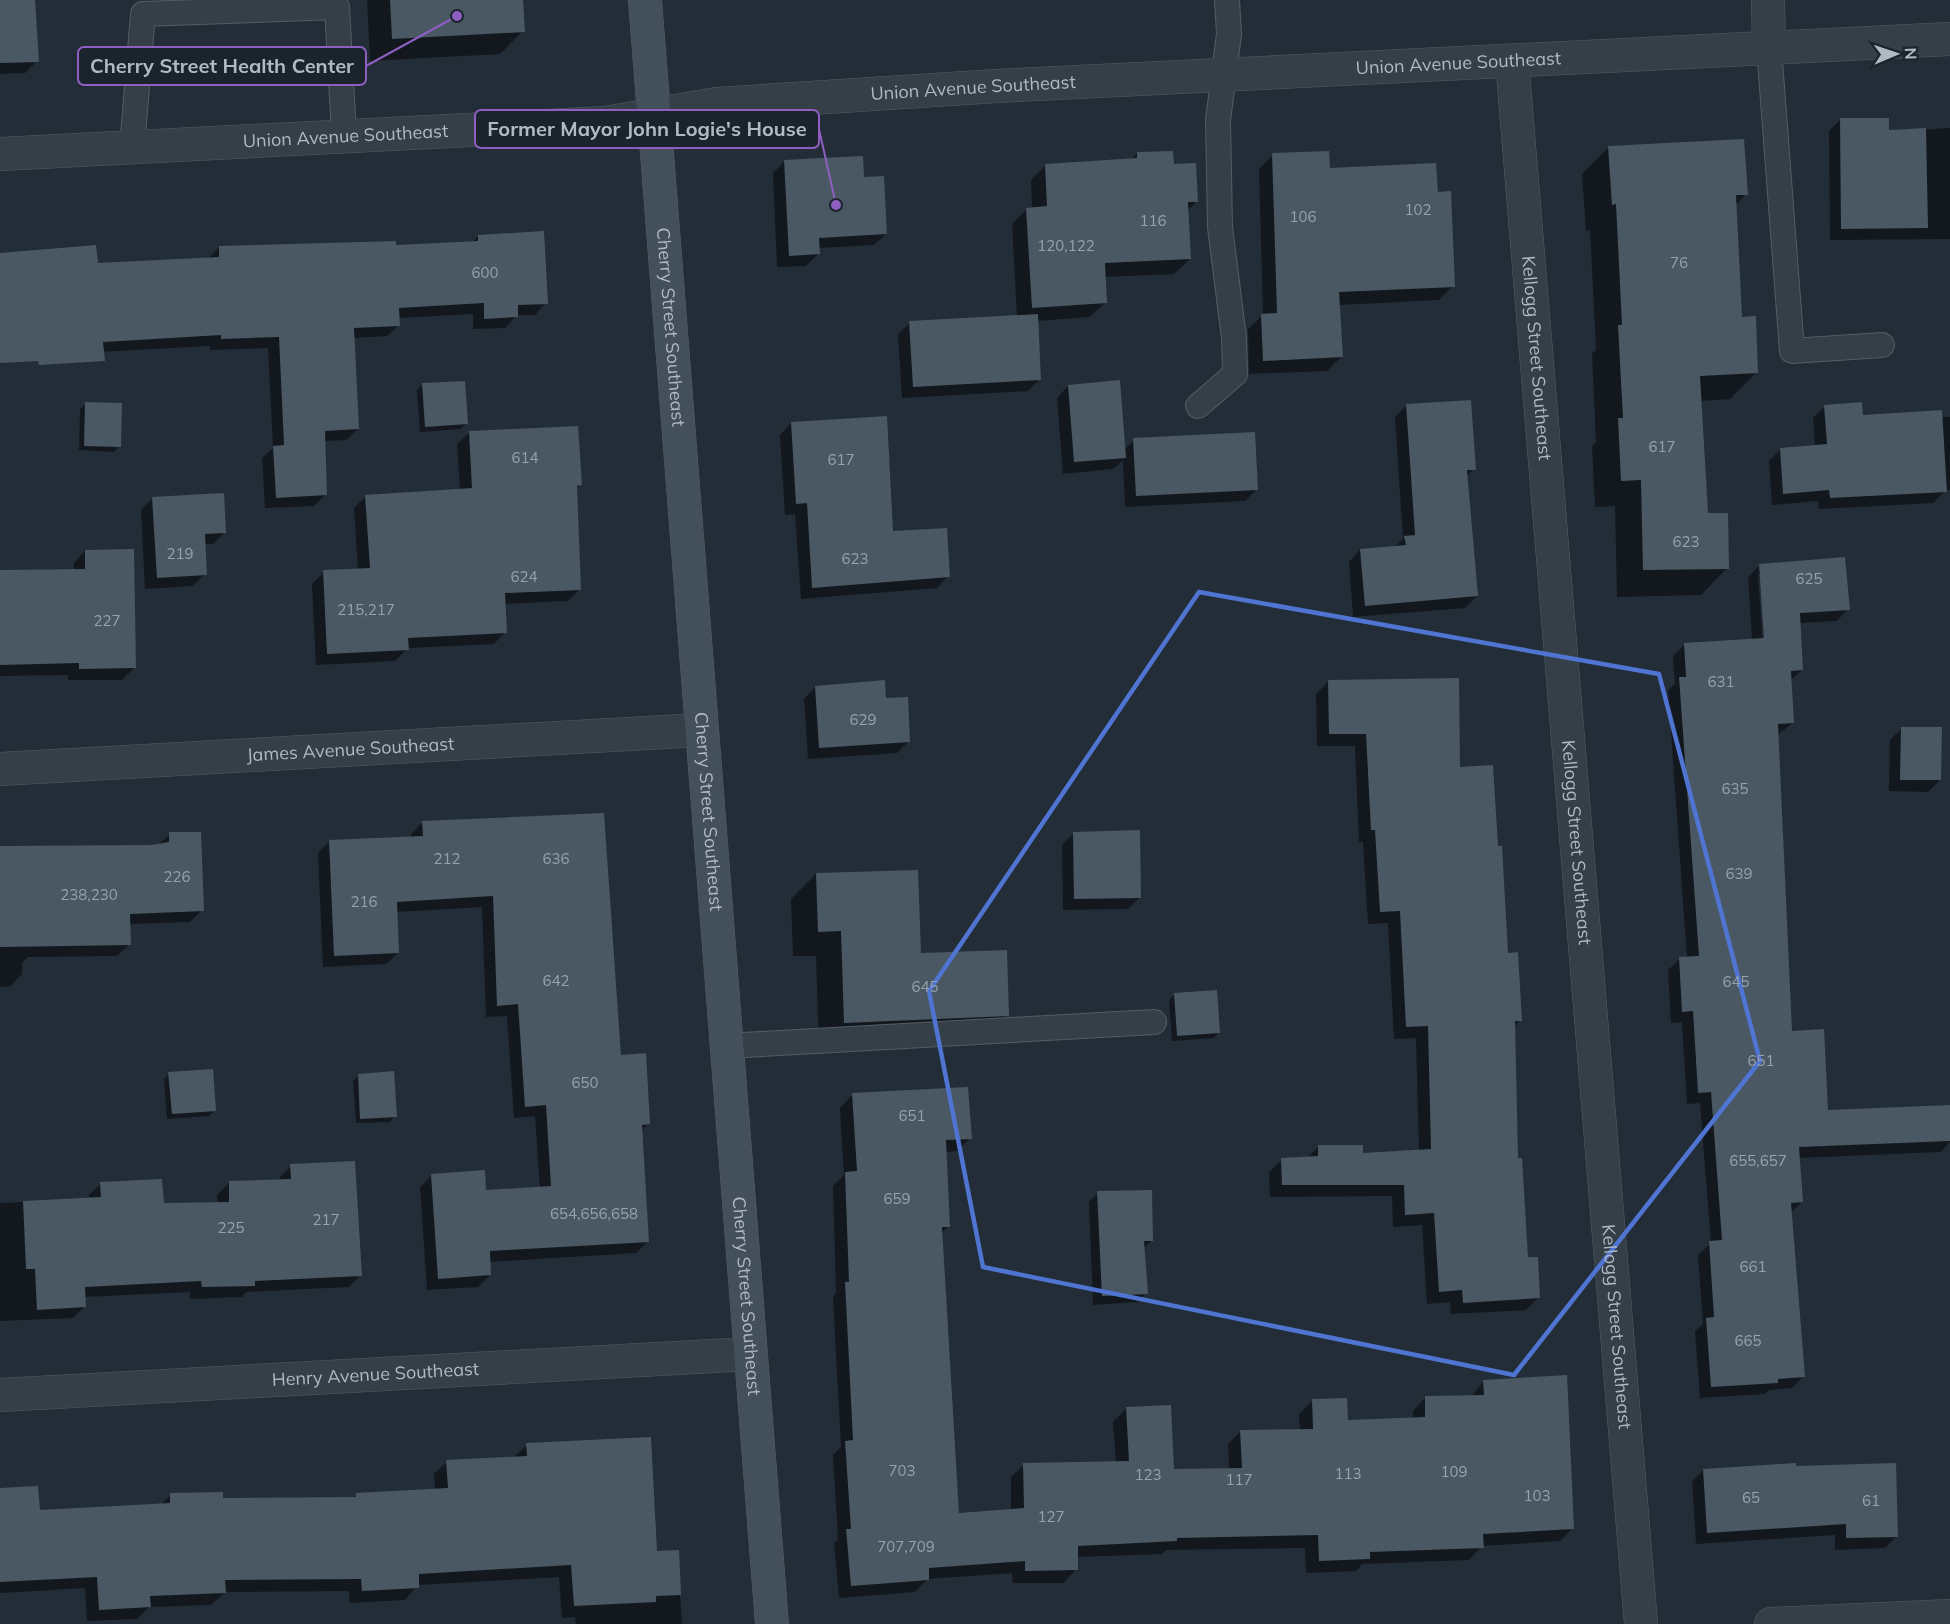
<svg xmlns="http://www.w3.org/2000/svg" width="1950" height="1624" font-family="Mulish,sans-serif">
	<rect width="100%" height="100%" fill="#222d38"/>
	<g fill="#0007" fill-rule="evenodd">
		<path d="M0,0H34L37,61L25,73L0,74Z"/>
		<path d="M367,0H523V31L500,54L370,61Z"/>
		<path d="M1840,120L1888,132L1950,128V239L1830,240L1829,131Z"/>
		<path d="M1609,147L1746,194L1735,206L1741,318L1757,372L1730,399L1700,401L1706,515L1727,568L1701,595L1617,597L1615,506L1595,507L1592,446L1596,442L1592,353L1596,350L1590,230L1586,231L1582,174Z"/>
		<path d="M1137,153L1172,165L1197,201L1187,211L1190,259L1174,274L1104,277L1106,302L1090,317L1036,321L1040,379L1028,391L902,398L898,334L910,323L1017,316L1012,224L1027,209H1032L1031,180L1046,165L1131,160Z"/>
		<path d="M1273,155L1436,194L1453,286L1439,300L1339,305L1341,357L1327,371L1249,374L1248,329L1263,315L1259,169Z"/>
		<path d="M784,162L862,178L886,234L874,245L818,248V254L806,266L777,267L773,173Z"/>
		<path d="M478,236L546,303L535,315H517L505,328L473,329V314L398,318L399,325L387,336L353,338L358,429L346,440L324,441L325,495L314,506L265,508L262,458L273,448L268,348L210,350V346L0,357V255L96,265L208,259L219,247H395L472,243Z"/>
		<path d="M422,385L466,424L461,429L420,432L417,390Z"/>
		<path d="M1068,386L1124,450L1134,440L1257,489L1245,501L1125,507L1123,460L1113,469L1063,474L1057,398Z"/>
		<path d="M86,404L119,446L114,452L79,450L80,409Z"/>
		<path d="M1407,405L1474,469L1466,477L1477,596L1465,608L1353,617L1349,562L1360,550L1395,547L1403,539L1395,417Z"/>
		<path d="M1825,406L1861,416L1950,417V490H1946L1933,503L1819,509L1818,501L1772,505L1769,461L1780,450L1815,447L1813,418Z"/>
		<path d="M791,423L892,532L948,576L937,588L801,599L795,514L785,515L780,435Z"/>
		<path d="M469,433L580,485L575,490L580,589L568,601L504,604L505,632L494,644L408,648L395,661L316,665L312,584L324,572L358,570L354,508L366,496L460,490L457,444Z"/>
		<path d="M152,499L225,532L213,544H204L205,574L193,586L145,589L141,510Z"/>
		<path d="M85,551L134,668L122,680H68V675L0,676V572L74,571V563Z"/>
		<path d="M1760,565L1848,609L1837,621L1799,623L1802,670L1790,681L1793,723L1777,735L1791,1033L1827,1112L1950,1106V1142L1941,1152L1798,1158L1802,1202L1790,1213L1803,1377L1792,1388L1769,1390L1765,1394L1700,1398L1695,1331L1703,1324L1698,1255L1711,1243L1700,1103L1687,1104L1682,1022L1671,1023L1668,970L1680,959L1687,958L1668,690L1675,684L1673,656L1685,644L1752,641L1748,577ZM1758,574H1761L1766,646H1763Z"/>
		<path d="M1328,682L1458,769L1506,955L1520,1020L1514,1027L1516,1160L1526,1259L1539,1297L1526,1310L1451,1314L1450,1302L1427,1304L1422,1225L1393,1227L1392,1196L1270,1197L1269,1172L1282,1160L1307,1158L1319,1146L1362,1155L1419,1151L1416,1038L1394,1039L1388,923L1368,924L1363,842H1359L1355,746H1317L1316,694Z"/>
		<path d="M815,687L885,700L909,741L897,753L808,759L804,699Z"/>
		<path d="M1902,728L1940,780L1928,792L1889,791L1890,740Z"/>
		<path d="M603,814L619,1056L648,1124L641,1131L648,1241L636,1253L489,1262L490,1275L478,1287L427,1290L420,1187L432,1175L484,1192L540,1188L535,1116L514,1118L507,1016L486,1017L482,907L396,912L398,953L386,964L323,967L318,853L330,841L411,838V834L422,823Z"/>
		<path d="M170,834L202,910L190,922L129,924V945L117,956L28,957L22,963V974L11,986L0,987V847L151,846L158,845Z"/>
		<path d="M1073,834L1140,897L1128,909L1063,910L1062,845Z"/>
		<path d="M816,874L919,954L1007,1015L983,1040L819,1047L816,956H793L791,899Z"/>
		<path d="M1174,995L1219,1033L1213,1038L1172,1041L1169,1000Z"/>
		<path d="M169,1074L215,1110L209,1116L167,1119L164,1079Z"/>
		<path d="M359,1075L395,1116L390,1122L356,1123L353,1081Z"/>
		<path d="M852,1095L970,1138L957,1151L945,1152L949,1226L940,1234L957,1514L1011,1511V1477L1024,1465L1116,1463L1113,1422L1126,1409L1172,1471L1229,1470L1228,1444L1241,1431L1300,1430L1299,1414L1312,1401L1346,1421L1413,1419V1411L1425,1398L1471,1397L1483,1382L1573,1528L1560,1541L1482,1546L1469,1560L1362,1564L1356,1571L1306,1573L1305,1548L1166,1550L1162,1554L1076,1557V1570L1063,1583H1013L1012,1573L928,1579L915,1592L839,1598L834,1543L838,1539L833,1455L841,1447L833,1297L836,1293L833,1186L844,1175L840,1108Z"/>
		<path d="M291,1166L360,1275L349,1287L246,1292L242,1297L190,1299V1292L84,1297L85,1306L73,1318L0,1321V1203L89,1199V1195L101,1184L162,1204L218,1203L217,1195L229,1183L280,1181L279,1178Z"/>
		<path d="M1098,1193L1152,1240L1143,1249L1146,1293L1137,1302L1093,1305L1089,1202Z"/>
		<path d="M527,1445L656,1553L677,1552L682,1624H576L575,1617L562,1618L559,1577L418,1585L405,1600L350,1603L349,1591L225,1592L211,1605L149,1607L137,1619L87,1621L85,1588L0,1593V1489L38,1512L160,1505L171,1495L221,1499L353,1498L356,1495L435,1490L434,1474L447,1462L514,1457Z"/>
		<path d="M1794,1467L1897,1536L1885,1548L1835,1550V1535L1696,1544L1692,1482L1703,1470Z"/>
	</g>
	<g fill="#4a5863">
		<path d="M0,0H35L39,62L0,63Z"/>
		<path d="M390,0H523L525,32L392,39Z"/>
		<path d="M1840,118H1889V130L1926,128L1928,228L1841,229Z"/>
		<path d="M1744,139L1748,195H1736L1742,317L1756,316L1758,373L1700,376L1708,513H1728L1729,569L1643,570L1641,480L1621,481L1618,418H1623L1618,325H1622L1616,204L1612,205L1608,146Z"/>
		<path d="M1173,151L1174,164L1196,163L1198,202H1188L1191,259L1105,263L1107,303L1032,308L1026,208L1047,206L1045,164L1137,158V152Z"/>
		<path d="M1329,151L1330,168L1436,163L1438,192L1451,191L1455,287L1339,292L1343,357L1263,361L1261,314L1277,313L1272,153Z"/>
		<path d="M863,156L864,177L884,176L887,234L819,238L820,254L789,256L784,160Z"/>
		<path d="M544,231L548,304L518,305V317L484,319V303L399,308L400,326L354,328L359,429L325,431L327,495L276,498L273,446L284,445L279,337L221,339V335L103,342L105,361L39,365L38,361L0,363V253L96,245L98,263L219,257V246L396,241V245L478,241V235Z"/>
		<path d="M1038,314L1041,380L913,387L909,321Z"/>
		<path d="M1120,380L1126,458L1074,462L1068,385Z"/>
		<path d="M465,381L468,424L425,427L422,383Z"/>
		<path d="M1471,400L1476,470H1467L1478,596L1365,606L1360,549L1406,545L1404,536L1415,535L1406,404Z"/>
		<path d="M85,402L122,403L121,447L84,446Z"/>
		<path d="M1862,402L1863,415L1942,410L1947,492L1830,498L1829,490L1783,494L1780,448L1827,444L1824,405Z"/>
		<path d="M887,416L893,531L947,528L950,577L812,588L807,503L796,504L791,422Z"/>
		<path d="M578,426L582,485L577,486L581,590L505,593L507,633L408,638L409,650L327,654L323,570L370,568L365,495L472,488L469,431Z"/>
		<path d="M1255,432L1258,490L1136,496L1133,438Z"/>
		<path d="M224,493L226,533L205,534L207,575L157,578L152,497Z"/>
		<path d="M134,549L136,668L79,669V663L0,665V570L85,569V550Z"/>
		<path d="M1845,557L1850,610L1800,613L1803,670L1791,671L1794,723L1778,724L1792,1031L1824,1029L1828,1110L1950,1105V1141L1799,1147L1803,1202L1791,1203L1805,1377L1778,1379V1383L1711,1387L1706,1318L1714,1317L1709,1241L1722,1240L1711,1092L1698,1093L1693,1011L1682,1012L1679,957L1699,956L1679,677H1686L1684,643L1764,638L1759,564Z"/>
		<path d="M1459,678L1460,767L1493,765L1498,846H1502L1508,953L1518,952L1522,1021H1515L1518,1158H1522L1528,1257H1538L1540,1298L1463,1303L1462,1290L1439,1292L1434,1213L1405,1215L1404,1185H1282L1281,1158L1318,1156V1145H1363V1153L1431,1149L1428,1026L1406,1027L1400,911L1380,912L1375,830H1371L1366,734H1329L1328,680Z"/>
		<path d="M885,680L886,698L908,697L910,742L819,748L815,686Z"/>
		<path d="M1901,727H1942L1941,780H1900Z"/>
		<path d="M604,813L621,1055L646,1053L650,1124L642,1125L649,1242L490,1251L491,1275L438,1279L431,1174L485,1170L486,1190L551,1186L546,1105L525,1107L518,1004L497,1006L493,896L397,902L399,953L334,956L329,840L423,836L422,821Z"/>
		<path d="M1140,830L1141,898L1074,899L1073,832Z"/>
		<path d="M169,832H201L204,911L130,914L131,945L0,947V846L151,845L169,842Z"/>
		<path d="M918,870L921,953L1007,950L1009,1016L844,1023L841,931L818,932L816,873Z"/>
		<path d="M1217,990L1220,1033L1177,1036L1174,993Z"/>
		<path d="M213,1069L216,1111L172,1114L168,1072Z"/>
		<path d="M394,1071L397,1117L360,1119L358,1074Z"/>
		<path d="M968,1087L972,1139L946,1140L950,1227H942L959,1513L1024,1508L1023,1463L1129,1461L1126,1407L1171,1405L1174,1469L1242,1468L1240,1430L1313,1429L1312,1399L1347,1398L1348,1420L1425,1417V1396L1484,1395L1483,1380L1567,1375L1574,1529L1483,1534L1484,1548L1370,1552V1559L1319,1561L1318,1535L1177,1538V1541L1078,1546V1570L1025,1571V1561L929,1568V1580L851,1586L846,1529H851L845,1441L853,1440L845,1282H849L845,1172L857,1171L852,1093Z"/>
		<path d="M355,1161L362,1276L255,1281V1286L202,1287L201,1281L85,1287L86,1307L37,1310L35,1269H26L23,1201L101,1197L100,1182L162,1179L164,1203L229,1202V1181L291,1179L290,1164Z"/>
		<path d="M1152,1190L1153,1241H1144L1148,1294L1102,1296L1097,1191Z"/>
		<path d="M651,1437L657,1551L679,1550L681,1595L656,1596V1602L574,1606L571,1565L419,1574V1588L362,1591L361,1579L225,1580L226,1593L150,1596L151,1607L99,1610L97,1577L0,1582V1488L38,1486L40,1510L170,1503V1493L223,1492V1498L356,1497V1493L448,1488L446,1460L527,1456L526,1443Z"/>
		<path d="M1796,1463V1466L1896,1463L1898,1537L1846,1538V1524L1707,1533L1703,1469Z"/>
	</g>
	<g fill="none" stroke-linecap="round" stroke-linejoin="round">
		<g stroke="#535d66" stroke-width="26">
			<g id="lane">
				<path d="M1769,48L1792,351L1882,345"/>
				<path d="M132,147L143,14L337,7L344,135"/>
				<path d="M1198,406L1235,374L1234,338L1220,227L1218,120L1229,34L1227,0"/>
				<path d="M726,1046L1154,1022"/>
			</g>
		</g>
		<g stroke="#535d66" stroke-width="34">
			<g id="street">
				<path d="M1768,0L1769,48"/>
				<path id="s1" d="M1512,61L1641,1624"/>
				<path id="s2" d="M0,154L605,123L717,104L996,86L1950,39"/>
				<path id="s3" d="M0,769L701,730"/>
				<path id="s4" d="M0,1395L750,1354"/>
				<path d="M1771,1624L1950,1616"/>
			</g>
		</g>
		<g stroke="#535d66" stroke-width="34">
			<g id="secondary">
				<path id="s5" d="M645,0L772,1624"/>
			</g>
		</g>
		<use href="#lane" stroke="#353f48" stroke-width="24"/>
		<use href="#street" stroke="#353f48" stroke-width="33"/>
		<use href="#secondary" stroke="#434f5b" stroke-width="33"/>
	</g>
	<path fill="none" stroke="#5074d1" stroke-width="4.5" stroke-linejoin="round" d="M1199,592L1659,674L1760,1061L1514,1375L983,1267L929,991Z"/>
	<g text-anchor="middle" stroke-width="5" stroke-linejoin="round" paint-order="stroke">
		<g font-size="15" fill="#96a2ac">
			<text x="1418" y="215">102</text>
			<text x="1303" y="222">106</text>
			<text x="1153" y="226">116</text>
			<text x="1066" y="251">120,122</text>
			<text x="1679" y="268">76</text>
			<text x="485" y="278">600</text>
			<text x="1662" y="452">617</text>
			<text x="525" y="463">614</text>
			<text x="841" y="465">617</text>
			<text x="1686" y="547">623</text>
			<text x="180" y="559">219</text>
			<text x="855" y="564">623</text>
			<text x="524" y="582">624</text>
			<text x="1809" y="584">625</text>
			<text x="366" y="615">215,217</text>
			<text x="107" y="626">227</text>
			<text x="1721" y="687">631</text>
			<text x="863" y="725">629</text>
			<text x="1735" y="794">635</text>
			<text x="447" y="864">212</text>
			<text x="556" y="864">636</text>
			<text x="1739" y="879">639</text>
			<text x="177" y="882">226</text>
			<text x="89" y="900">238,230</text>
			<text x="364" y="907">216</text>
			<text x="556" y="986">642</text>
			<text x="1736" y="987">645</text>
			<text x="925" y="992">645</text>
			<text x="1761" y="1066">651</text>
			<text x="585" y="1088">650</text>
			<text x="912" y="1121">651</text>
			<text x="1758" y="1166">655,657</text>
			<text x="897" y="1204">659</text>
			<text x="594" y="1219">654,656,658</text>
			<text x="326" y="1225">217</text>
			<text x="231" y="1233">225</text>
			<text x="1753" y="1272">661</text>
			<text x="1748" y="1346">665</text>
			<text x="902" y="1476">703</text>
			<text x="1454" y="1477">109</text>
			<text x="1348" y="1479">113</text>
			<text x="1148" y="1480">123</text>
			<text x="1239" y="1485">117</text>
			<text x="1537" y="1501">103</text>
			<text x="1751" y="1503">65</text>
			<text x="1871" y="1506">61</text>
			<text x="1051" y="1522">127</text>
			<text x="906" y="1552">707,709</text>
		</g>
		<g font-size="18" fill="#b0bac4" stroke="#1b242d">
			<text dy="6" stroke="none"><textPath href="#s2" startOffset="1462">Union Avenue Southeast</textPath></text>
			<text dy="6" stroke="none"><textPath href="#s2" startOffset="976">Union Avenue Southeast</textPath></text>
			<text dy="6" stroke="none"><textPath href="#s2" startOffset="346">Union Avenue Southeast</textPath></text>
			<text dy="6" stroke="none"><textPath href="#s5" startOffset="328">Cherry Street Southeast</textPath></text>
			<text dy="6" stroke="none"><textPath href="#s1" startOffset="298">Kellogg Street Southeast</textPath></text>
			<text dy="6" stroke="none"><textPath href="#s3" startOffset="351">James Avenue Southeast</textPath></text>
			<text dy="6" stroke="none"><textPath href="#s5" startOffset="814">Cherry Street Southeast</textPath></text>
			<text dy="6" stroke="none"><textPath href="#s1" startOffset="784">Kellogg Street Southeast</textPath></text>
			<text dy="6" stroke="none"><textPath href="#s5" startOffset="1300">Cherry Street Southeast</textPath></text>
			<text dy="6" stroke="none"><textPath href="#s1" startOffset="1270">Kellogg Street Southeast</textPath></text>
			<text dy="6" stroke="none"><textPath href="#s4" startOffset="376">Henry Avenue Southeast</textPath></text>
		</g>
	</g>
	<path fill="none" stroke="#8e5ec1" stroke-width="2" d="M457 16L366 66M836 205L819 129"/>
	<g fill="#8e5ec1" stroke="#1b242d" stroke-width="2">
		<circle cx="457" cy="16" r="6"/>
		<circle cx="836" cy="205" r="6"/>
	</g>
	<g fill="#1b242d" stroke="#8e5ec1" stroke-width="2">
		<rect x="78" y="47" width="288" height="38" rx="6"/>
		<rect x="475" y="110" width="344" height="38" rx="6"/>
	</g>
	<g font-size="20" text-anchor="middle" font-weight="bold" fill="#b0bac4">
		<text x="222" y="73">Cherry Street Health Center</text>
		<text x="647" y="136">Former Mayor John Logie's House</text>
	</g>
	<g transform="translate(1896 54) rotate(88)" stroke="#1b242d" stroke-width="4.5" paint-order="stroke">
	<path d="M0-4.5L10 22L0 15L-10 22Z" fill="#b0bac4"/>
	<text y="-9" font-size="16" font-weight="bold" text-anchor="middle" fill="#b0bac4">N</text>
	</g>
</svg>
